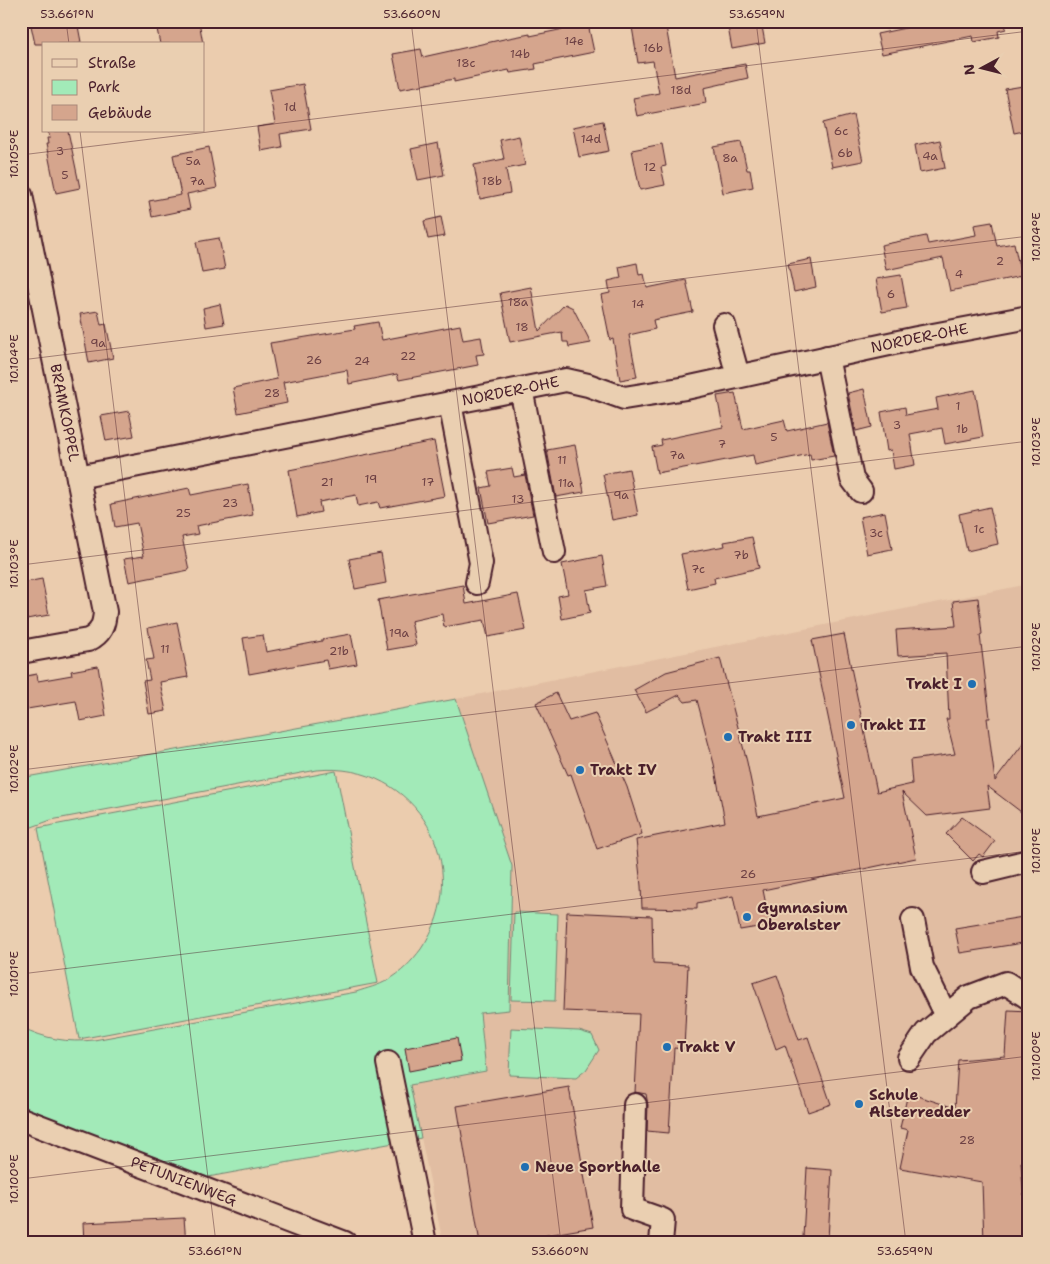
<svg xmlns="http://www.w3.org/2000/svg" width="1050" height="1264" font-family="'Shantell Sans',sans-serif">
	<rect width="100%" height="100%" fill="#ebccae"/>
	<filter id="ink" filterUnits="userSpaceOnUse"><feTurbulence type="fractalNoise" baseFrequency=".02" numOctaves="2"/><feDisplacementMap in="SourceGraphic" scale="10" xChannelSelector="R" yChannelSelector="G"/><feConvolveMatrix kernelMatrix="1 2 1 2 8 2 1 2 1" color-interpolation-filters="sRGB"/></filter>
	<g filter="url(#ink)">
		<path fill="#e1bda2" d="M1029,584V1243H443L410,1085L486,1071L480,1012L509,1010L512,866L456,699Z"/>
		<g fill="#a2eab8" stroke="#768472">
			<path d="M456,699L512,866L509,1010L480,1013L486,1071L410,1085L421,1138L208,1177L21,1107V1027C46,1039 67,1043 94,1040L356,992C367,988 378,986 388,980C401,973 412,961 421,949C477,868 417,760 317,770L51,820L21,831V778Z"/>
			<path d="M336,771L378,983L79,1039L38,828Z"/>
			<path d="M514,912L558,914L555,1001L511,1000Z"/>
			<path d="M511,1028L579,1031L592,1035L599,1050L586,1070L576,1078L509,1075Z"/>
		</g>
		<g fill="#d5a58d" stroke="#4a1f2b">
			<path d="M30,21H77L81,42L73,44H35Z"/>
			<path d="M199,21L203,44H160L157,29Z"/>
			<path d="M631,21H665L675,77L745,64L748,78L704,88L706,103L637,116L633,98L659,93L653,61L638,63Z"/>
			<path d="M756,21H761L765,43L732,49L728,27Z"/>
			<path d="M938,21H1005L1006,29L998,31L999,37L974,42L973,36L882,54L877,34Z"/>
			<path d="M588,24L594,52L535,64L536,69L510,73L509,70L454,82V79L400,89L393,54L421,49L423,57L504,39L530,34V36Z"/>
			<path d="M303,84L311,129L280,134L282,147L261,151L257,127L275,124L269,90Z"/>
			<path d="M1029,85V130L1014,133L1005,89Z"/>
			<path d="M853,115L863,161L832,167L823,123Z"/>
			<path d="M603,121L609,151L579,157L573,127Z"/>
			<path d="M48,131H68L80,188L56,193L46,144H48L47,138H50Z"/>
			<path d="M519,136L525,165L506,169L510,193L480,199L474,165L504,159L500,140Z"/>
			<path d="M940,140L945,168L920,173L915,145Z"/>
			<path d="M741,142L747,170H750L753,187L723,193L714,147Z"/>
			<path d="M438,143L444,175L418,180L411,149Z"/>
			<path d="M662,144L666,166L661,167L665,185L640,190L632,150Z"/>
			<path d="M209,147L217,188L187,194L190,209L152,217L149,201L181,195L173,155Z"/>
			<path d="M441,217L445,236L428,239L424,221Z"/>
			<path d="M992,222L997,246L1014,243L1021,276L950,291L943,258L886,270L881,245L926,236L928,244L976,235L974,225Z"/>
			<path d="M219,238L225,269L202,273L196,242Z"/>
			<path d="M811,259L816,287L794,292L788,264Z"/>
			<path d="M637,263L639,275L644,274L647,288L686,280L693,312L653,320L655,329L629,335L637,377L620,380L613,339L610,340L601,295L610,293L608,281L621,278L619,267Z"/>
			<path d="M901,275L907,308L882,312L876,279Z"/>
			<path d="M531,287L539,331L565,304L573,308L591,343L569,347L568,342H563L562,332L510,342L500,293Z"/>
			<path d="M220,304L224,324L206,327L203,308Z"/>
			<path d="M98,311L101,325L106,324L113,358L89,363L80,314Z"/>
			<path d="M378,322L382,340L460,325L463,340L481,337L484,354L476,355L478,365L399,380L397,374L349,384L347,370L283,382L287,403L238,413L233,388L277,379L270,343L355,329L354,326Z"/>
			<path d="M864,389L872,427L856,431L848,393Z"/>
			<path d="M975,390L983,437L945,444L942,428L910,434L915,465L894,469L891,450L887,451L881,412L905,407L906,415L938,409L936,398Z"/>
			<path d="M735,393L743,429L784,420L787,431L827,422L834,456L811,460L810,454L755,465L753,455L657,473L652,447L662,445L661,440L723,427L717,396Z"/>
			<path d="M129,411L134,436L106,441L101,416Z"/>
			<path d="M434,441L445,496L380,508L378,502L358,506L356,495L319,502L321,512L297,517L289,470Z"/>
			<path d="M575,445L584,492L556,497L547,450Z"/>
			<path d="M512,468L514,477L525,475L533,515L488,523L481,488L491,486L488,472Z"/>
			<path d="M629,469L638,515L612,520L603,474Z"/>
			<path d="M248,484L253,515L196,526L198,534L182,537L189,570L129,582L124,559L144,556L137,523L115,527L111,504L189,488L191,495Z"/>
			<path d="M990,507L998,544L967,551L959,514Z"/>
			<path d="M885,512L892,549L867,554L860,517Z"/>
			<path d="M752,537L759,568L714,578L715,583L688,589L681,554L725,546L724,542Z"/>
			<path d="M381,553L386,583L355,589L349,559Z"/>
			<path d="M602,556L607,586L586,590L590,613L562,619L558,596L568,594L562,564Z"/>
			<path d="M42,579L49,615L21,620V583Z"/>
			<path d="M463,585L466,604L518,594L526,630L488,637L484,620L444,627L442,614L411,621L416,645L387,650L378,600Z"/>
			<path d="M978,598L982,634L980,635L990,718H987L995,781L1029,736V818L987,786L990,808L927,816L902,792L916,858L763,890L770,925L740,930L733,896L697,903V909L642,908L641,886L636,840L725,822L714,764L697,700L685,702L679,695L646,712L634,690L666,672L720,658L747,762L758,816L845,798L812,640L844,634L877,792L912,784L910,760L955,754L946,719H949L946,653L898,656L896,630L956,626L953,601Z"/>
			<path d="M177,622L188,677L160,682L166,711L149,714L143,681L150,680L146,660L154,659L148,628Z"/>
			<path d="M351,634L357,664L328,669L326,660L249,674L243,638L263,635L266,652L322,641V639Z"/>
			<path d="M98,666L106,716L80,721L76,701L21,710V677L37,674L38,681L72,675L71,671Z"/>
			<path d="M556,693L569,721L595,713L627,787L642,834L597,849L571,774L568,775L536,703Z"/>
			<path d="M962,817L995,841L983,857L979,854L973,861L946,834Z"/>
			<path d="M567,912L652,916L653,963L688,965L684,1049L674,1048L669,1133L647,1131L648,1105L646,1094L635,1092L639,1014L563,1011Z"/>
			<path d="M1029,916V942L960,953L955,928Z"/>
			<path d="M777,975L799,1040L808,1037L831,1104L808,1112L785,1045L776,1049L753,983Z"/>
			<path d="M1008,1010L1029,1011V1165L1021,1162L1027,1243H984L982,1182L900,1168L908,1130L900,1128L908,1093L955,1108L958,1060L1005,1056Z"/>
			<path d="M457,1038L461,1061L409,1071L405,1048Z"/>
			<path d="M569,1087L593,1227L502,1243H480L457,1106Z"/>
			<path d="M807,1168L832,1170L828,1239L803,1237Z"/>
			<path d="M184,1218L186,1243H84L83,1223Z"/>
		</g>
		<g fill="none" stroke-linecap="round" stroke-linejoin="round">
			<g stroke="#4a1f2b" stroke-width="26">
				<g id="minor">
					<path id="s1" d="M21,195L105,612C104,625 101,634 88,640L21,652"/>
					<path d="M724,325L738,376"/>
					<path d="M827,357L852,479L861,491"/>
					<path d="M521,389L554,552"/>
					<path d="M450,403L481,563L477,583"/>
					<path id="s2" d="M78,477L566,380L588,385L624,398L686,388L917,338L1029,317"/>
					<path d="M983,872L1029,861"/>
					<path d="M913,920L922,967L946,1016"/>
					<path d="M909,1058L926,1033L969,997L1006,983L1029,998"/>
					<path d="M388,1063L425,1243"/>
					<path d="M635,1105L632,1209L663,1220L661,1243"/>
					<path id="s3" d="M21,1119L345,1243"/>
				</g>
			</g>
			<use href="#minor" stroke="#eacfb1" stroke-width="22"/>
		</g>
	</g>
	<path fill="none" stroke="#4a1f2b" stroke-width="1" stroke-opacity="0.45" d="M66,21L69,44M411,21L561,1243M756,21L906,1243M80,131L216,1243M21,155L1029,31M21,360L1029,236M21,565L1029,441M21,770L1029,646M21,974L1029,851M21,1179L1029,1056"/>
	<g fill="#1f6fb2" stroke="#eacfb1" stroke-width="2">
		<circle cx="972" cy="684" r="5"/>
		<circle cx="851" cy="725" r="5"/>
		<circle cx="728" cy="737" r="5"/>
		<circle cx="580" cy="770" r="5"/>
		<circle cx="747" cy="917" r="5"/>
		<circle cx="667" cy="1047" r="5"/>
		<circle cx="859" cy="1104" r="5"/>
		<circle cx="525" cy="1167" r="5"/>
	</g>
	<g text-anchor="middle" stroke-width="4" stroke-linejoin="round" paint-order="stroke">
		<g font-size="12" fill="#6d4044">
			<text x="574" y="45">14e</text>
			<text x="653" y="52">16b</text>
			<text x="520" y="58">14b</text>
			<text x="466" y="67">18c</text>
			<text x="681" y="94">18d</text>
			<text x="290" y="111">1d</text>
			<text x="841" y="135">6c</text>
			<text x="591" y="143">14d</text>
			<text x="60" y="155">3</text>
			<text x="845" y="157">6b</text>
			<text x="930" y="160">4a</text>
			<text x="730" y="162">8a</text>
			<text x="193" y="165">5a</text>
			<text x="650" y="171">12</text>
			<text x="65" y="179">5</text>
			<text x="197" y="185">7a</text>
			<text x="492" y="185">18b</text>
			<text x="1000" y="265">2</text>
			<text x="959" y="278">4</text>
			<text x="891" y="298">6</text>
			<text x="518" y="306">18a</text>
			<text x="638" y="308">14</text>
			<text x="522" y="331">18</text>
			<text x="98" y="347">9a</text>
			<text x="408" y="360">22</text>
			<text x="314" y="364">26</text>
			<text x="362" y="365">24</text>
			<text x="272" y="397">28</text>
			<text x="958" y="410">1</text>
			<text x="897" y="429">3</text>
			<text x="962" y="433">1b</text>
			<text x="774" y="441">5</text>
			<text x="722" y="448">7</text>
			<text x="677" y="459">7a</text>
			<text x="562" y="464">11</text>
			<text x="371" y="483">19</text>
			<text x="327" y="486">21</text>
			<text x="428" y="486">17</text>
			<text x="566" y="487">11a</text>
			<text x="621" y="499">9a</text>
			<text x="518" y="503">13</text>
			<text x="230" y="507">23</text>
			<text x="183" y="517">25</text>
			<text x="979" y="533">1c</text>
			<text x="876" y="537">3c</text>
			<text x="741" y="559">7b</text>
			<text x="698" y="573">7c</text>
			<text x="399" y="637">19a</text>
			<text x="165" y="653">11</text>
			<text x="339" y="655">21b</text>
			<text x="748" y="878">26</text>
			<text x="967" y="1144">28</text>
		</g>
		<g font-size="15" fill="#4a1f2b" stroke="#eacfb1">
			<text dy="5" stroke="none"><textPath href="#s2" startOffset="860">NORDER-OHE</textPath></text>
			<text dy="5" stroke="none"><textPath href="#s2" startOffset="441">NORDER-OHE</textPath></text>
			<text dy="5" stroke="none"><textPath href="#s1" startOffset="222">BRAMKOPPEL</textPath></text>
			<text dy="5" stroke="none"><textPath href="#s3" startOffset="174">PETUNIENWEG</textPath></text>
		</g>
		<g font-size="15" font-weight="bold" fill="#4a1f2b" stroke="#eacfb1" text-anchor="start">
			<text x="962" y="689" text-anchor="end">Trakt I</text>
			<text x="861" y="730">Trakt II</text>
			<text x="738" y="742">Trakt III</text>
			<text x="590" y="775">Trakt IV</text>
			<text x="757" y="913">Gymnasium<tspan x="757" dy="17">Oberalster</tspan></text>
			<text x="677" y="1052">Trakt V</text>
			<text x="869" y="1100">Schule<tspan x="869" dy="17">Alsterredder</tspan></text>
			<text x="535" y="1172">Neue Sporthalle</text>
		</g>
	</g>
	<rect width="1050" height="1264" fill="none" stroke="#eacfb1" stroke-width="55"/>
	<rect x="42" y="42" width="162" height="90" fill="#eacfb1" stroke="#aa897b"/>
	<rect x="52" y="59" width="25" height="8" fill="#eacfb1" stroke="#aa897b"/>
	<text x="88" y="68" font-size="15" fill="#4a1f2b">Straße</text>
	<rect x="52" y="80" width="25" height="15" fill="#a2eab8" stroke="#aa897b"/>
	<text x="88" y="92" font-size="15" fill="#4a1f2b">Park</text>
	<rect x="52" y="105" width="25" height="15" fill="#d5a58d" stroke="#aa897b"/>
	<text x="88" y="118" font-size="15" fill="#4a1f2b">Gebäude</text>
	<g transform="translate(982 68) rotate(263)" stroke="#eacfb1" stroke-width="4" paint-order="stroke">
	<path d="M0-4L9 19L0 12L-9 19Z" fill="#4a1f2b"/>
	<text y="-8" font-size="14" font-weight="bold" text-anchor="middle" fill="#4a1f2b">N</text>
	</g>
	<rect x="28" y="28" width="994" height="1208" fill="none" stroke="#4a1f2b" stroke-width="2"/>
	<g font-size="12" text-anchor="middle" fill="#4a1f2b">
		<text x="67" y="18">53.661°N</text>
		<text x="412" y="18">53.660°N</text>
		<text x="757" y="18">53.659°N</text>
		<text transform="translate(14 154) rotate(-90)" y="4">10.105°E</text>
		<text transform="translate(1036 237) rotate(-90)" y="4">10.104°E</text>
		<text transform="translate(14 359) rotate(-90)" y="4">10.104°E</text>
		<text transform="translate(1036 442) rotate(-90)" y="4">10.103°E</text>
		<text transform="translate(14 564) rotate(-90)" y="4">10.103°E</text>
		<text transform="translate(1036 647) rotate(-90)" y="4">10.102°E</text>
		<text transform="translate(14 769) rotate(-90)" y="4">10.102°E</text>
		<text transform="translate(1036 851) rotate(-90)" y="4">10.101°E</text>
		<text transform="translate(14 974) rotate(-90)" y="4">10.101°E</text>
		<text transform="translate(1036 1056) rotate(-90)" y="4">10.100°E</text>
		<text transform="translate(14 1179) rotate(-90)" y="4">10.100°E</text>
		<text x="215" y="1255">53.661°N</text>
		<text x="560" y="1255">53.660°N</text>
		<text x="905" y="1255">53.659°N</text>
	</g>
</svg>
